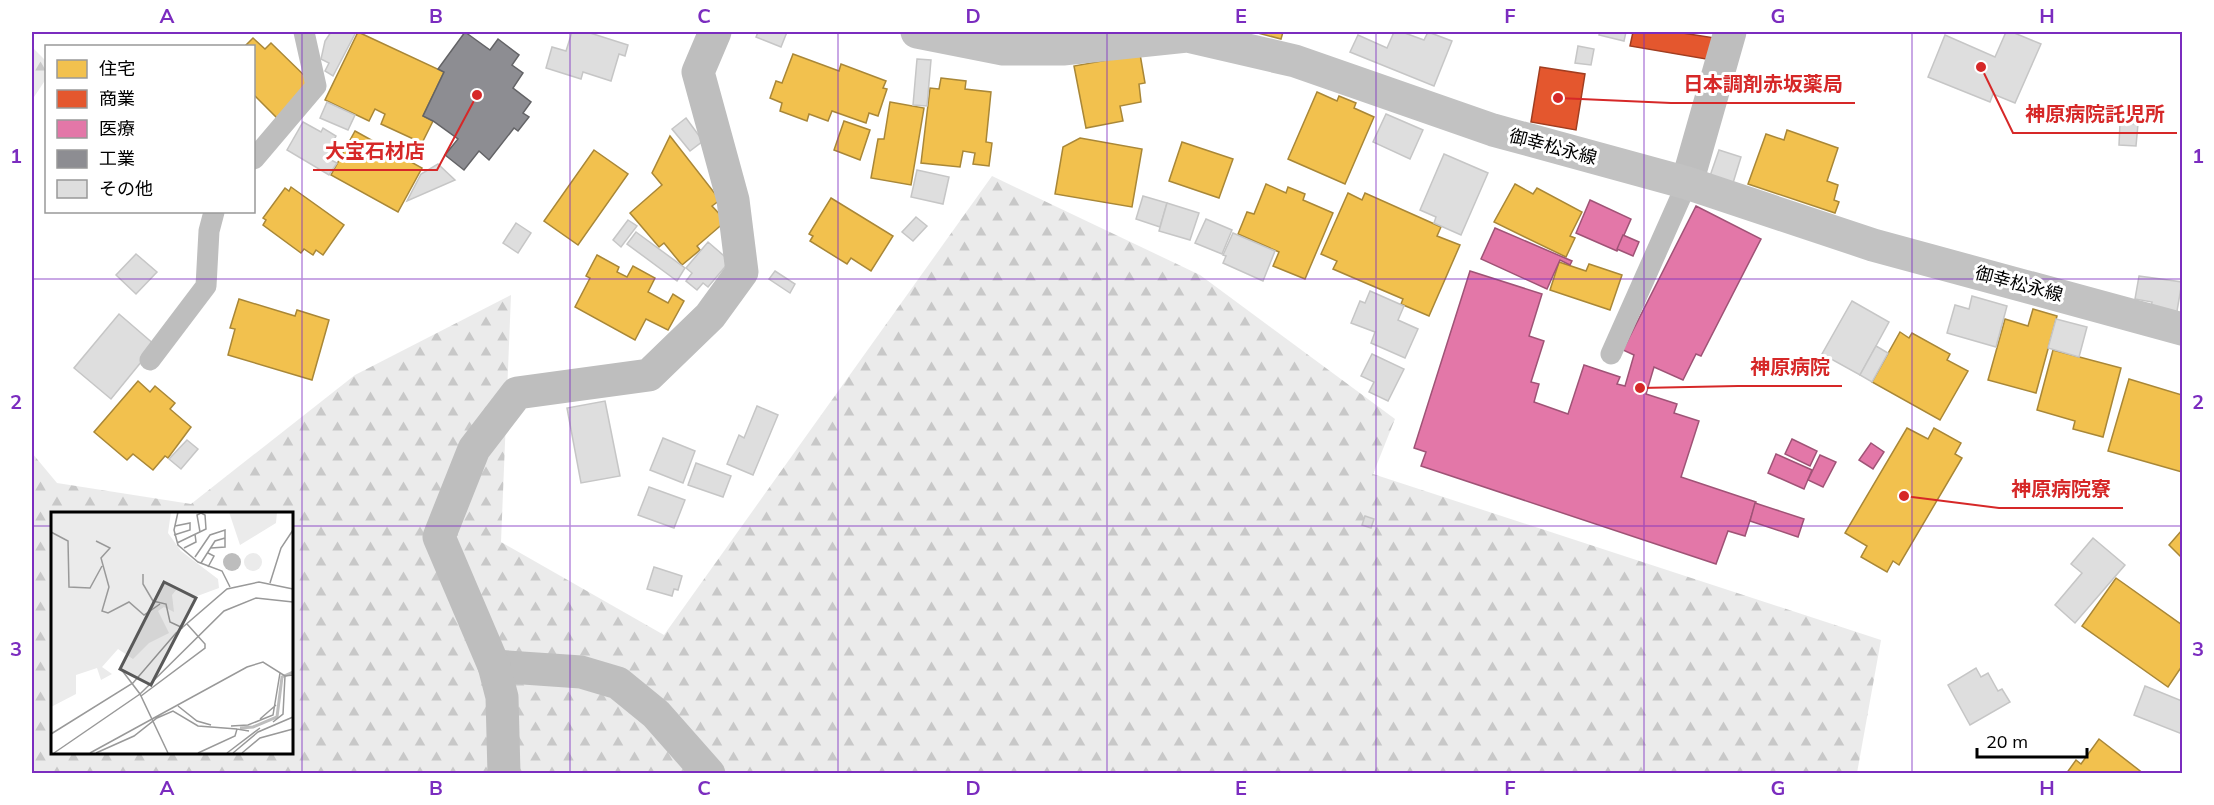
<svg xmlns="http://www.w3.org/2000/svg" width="2214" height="805" font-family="Mulish,'Noto Sans JP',sans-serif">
	<defs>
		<pattern id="forest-firs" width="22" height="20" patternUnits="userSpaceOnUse" patternTransform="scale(1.5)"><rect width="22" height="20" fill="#ebebeb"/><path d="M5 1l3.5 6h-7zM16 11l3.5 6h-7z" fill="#c8c8c8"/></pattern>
	</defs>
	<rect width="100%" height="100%" fill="#fff"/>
	<g fill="url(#forest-firs)" fill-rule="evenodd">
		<path d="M32,47L46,61V79L32,100Z"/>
		<path d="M992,176L1200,275L1395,419L1373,474L1881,640L1857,773H32V453L57,483L191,504L355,375L511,295L501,542L664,635ZM52,514H291V752H52Z"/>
	</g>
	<g fill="#f2c14e" stroke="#a98737" stroke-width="1.5">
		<path d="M358,32L444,72L423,116L433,121L422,143L381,124L385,114L375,109L369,121L325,100Z"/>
		<path d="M1254,32H1283L1281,39Z"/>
		<path d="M253,38L265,49L271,43L309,80L281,122L254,95V46H245Z"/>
		<path d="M793,54L839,71L841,64L886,81L883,88L887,89L878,116L869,113L866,123L832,111L828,121L809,114L807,121L780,111L782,103L770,98L776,81L782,83Z"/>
		<path d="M1140,54L1145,83L1139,84L1141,102L1120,106L1123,121L1086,128L1074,66Z"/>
		<path d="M941,78L966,81L965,89L991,92L986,142L992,143L989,166L973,164L975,153L963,151L960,167L921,163L930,88L939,89Z"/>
		<path d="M1317,92L1337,101L1339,96L1356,103L1354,108L1374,117L1345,184L1288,159Z"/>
		<path d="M890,102L924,108L911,185L871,178L878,139H884Z"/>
		<path d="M844,121L870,130L860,160L834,150Z"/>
		<path d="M1787,130L1838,148L1827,181L1838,185L1834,200L1839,202L1835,213L1748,184L1766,134L1784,140Z"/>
		<path d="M355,131L422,168L398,212L331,175Z"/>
		<path d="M670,136L720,200L712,206L726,221L697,246L700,250L682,265L664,243L659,247L630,213L662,185L652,173Z"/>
		<path d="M1080,138L1142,149L1132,207L1055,194L1063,147Z"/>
		<path d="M1182,142L1233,159L1219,198L1169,181Z"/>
		<path d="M594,150L628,174L578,245L544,221Z"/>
		<path d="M1266,184L1286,193L1288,187L1305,194L1303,200L1333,213L1305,279L1273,266L1279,252L1238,234L1247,212L1254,214Z"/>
		<path d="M1515,184L1533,194L1537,188L1582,212L1570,236L1575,238L1566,257L1494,222Z"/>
		<path d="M291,187L344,225L323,255L316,250L313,255L304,249L301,253L263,225L266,220L263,218L285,188L289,191Z"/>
		<path d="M1348,193L1362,200L1365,193L1441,227L1437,236L1460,245L1429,316L1401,304L1403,299L1333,269L1337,261L1321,254Z"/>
		<path d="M831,198L893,236L871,271L851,258L847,264L810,241L813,236L809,234Z"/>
		<path d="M597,255L619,267L617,272L627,277L633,266L655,278L648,292L668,303L673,294L684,301L668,330L646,319L635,340L575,307L590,278L586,276Z"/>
		<path d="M1559,262L1586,271L1589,264L1622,275L1610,310L1550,290Z"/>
		<path d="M239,299L295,316L297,310L329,320L312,380L228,355L235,329L230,328Z"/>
		<path d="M2033,309L2057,316L2036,393L1988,380L2005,319L2028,326Z"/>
		<path d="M1900,332L1909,338L1912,333L1950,354L1947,360L1968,371L1940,420L1872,382Z"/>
		<path d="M2053,350L2121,368L2103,437L2073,429L2075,421L2037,410Z"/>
		<path d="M2129,379L2182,395V472L2108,451Z"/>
		<path d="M138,381L150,392L155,386L175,403L170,409L191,427L168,458L165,456L153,470L133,454L127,460L94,432Z"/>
		<path d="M1907,428L1928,439L1934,428L1961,443L1955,454L1962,458L1899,565L1893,561L1887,572L1861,557L1867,546L1845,533Z"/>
		<path d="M2182,530V558L2169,545Z"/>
		<path d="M2116,578L2182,625V666L2168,687L2082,626Z"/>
		<path d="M2099,739L2144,774H2066L2076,760L2081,764Z"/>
	</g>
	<g fill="#e4572e" stroke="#a03d20" stroke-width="1.5">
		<path d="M1633,32H1676L1715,38L1706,59L1630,46Z"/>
		<path d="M1540,67L1585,74L1576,130L1531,122Z"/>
	</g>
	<g fill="#e377a8" stroke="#9f5376" stroke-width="1.5">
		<path d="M1590,200L1631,219L1617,251L1576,233Z"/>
		<path d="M1696,206L1761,239L1701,356L1696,354L1683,380L1654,367L1646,394L1677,404L1674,413L1699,421L1681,477L1756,502L1745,536L1728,531L1716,564L1421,466L1426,452L1414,448L1470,271L1542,294L1529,336L1544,341L1531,382L1539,384L1534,402L1568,414L1584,365L1620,377L1617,384L1625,386L1634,355L1623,350Z"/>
		<path d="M1495,228L1572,261L1570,265L1560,260L1547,289L1481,259Z"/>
		<path d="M1623,235L1639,242L1633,256L1617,249Z"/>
		<path d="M1792,439L1817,451L1810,466L1785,454Z"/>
		<path d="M1871,443L1884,452L1873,469L1859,460Z"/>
		<path d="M1776,454L1812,470L1804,489L1768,473Z"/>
		<path d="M1820,455L1836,462L1823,487L1808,480Z"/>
		<path d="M1755,503L1804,519L1798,537L1750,521Z"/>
	</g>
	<path fill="#8d8d92" stroke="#636366" stroke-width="1.5" d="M465,32L490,50L498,39L519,55L512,65L523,73L513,88L531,102L523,113L529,117L518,131L514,128L489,160L479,151L464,170L445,155L458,139L433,121L423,116L444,72L438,69Z"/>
	<g fill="#dedede" stroke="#c6c6c6" stroke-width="1.5">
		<path d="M331,32H356L333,76L325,71L329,63L321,59L325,41Z"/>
		<path d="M572,32H587L628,45L625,56L619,54L611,81L583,72L581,79L546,68L552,47L566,51Z"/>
		<path d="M758,32H787L781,47L756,37Z"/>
		<path d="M1394,32H1402L1424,40L1428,32L1452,41L1434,86L1350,52L1358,35L1387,48Z"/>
		<path d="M1600,32H1626L1624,41L1599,35Z"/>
		<path d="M2006,32H2012L2041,44L2015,103L1993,94L1990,102L1928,77L1945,35L1995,57Z"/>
		<path d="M1578,46L1594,49L1591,65L1575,63Z"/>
		<path d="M917,59L931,60L927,106L913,105Z"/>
		<path d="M327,102L355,115L348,130L320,118Z"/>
		<path d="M1386,114L1423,130L1410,159L1373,142Z"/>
		<path d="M686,118L703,141L690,151L672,129Z"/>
		<path d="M303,122L321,132L323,128L336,136L334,140L337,141L333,147L337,149L331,160L337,163L329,175L287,150Z"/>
		<path d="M2120,123L2138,124L2136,146L2119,145Z"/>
		<path d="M1719,150L1741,157L1733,183L1710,176Z"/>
		<path d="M1444,154L1488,173L1461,235L1434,223L1436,217L1420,210Z"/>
		<path d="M438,164L455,180L407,201L421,174Z"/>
		<path d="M917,170L949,177L943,204L911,197Z"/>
		<path d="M1143,196L1167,203L1160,227L1136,219Z"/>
		<path d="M1167,203L1199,213L1190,240L1159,231Z"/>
		<path d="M916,217L927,226L913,241L902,232Z"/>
		<path d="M1206,219L1232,230L1222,254L1195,243Z"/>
		<path d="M628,220L637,226L621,247L613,240Z"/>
		<path d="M516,223L531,233L518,253L503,243Z"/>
		<path d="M636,232L685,268L677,281L627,244Z"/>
		<path d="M1233,233L1275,251L1263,281L1223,263L1226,256L1223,255Z"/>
		<path d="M708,242L730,261L708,287L703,283L697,290L686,281L692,273L686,268Z"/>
		<path d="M136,254L157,272L136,294L116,275Z"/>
		<path d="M775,271L795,284L790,293L769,279Z"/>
		<path d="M2139,276L2182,282L2176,317L2150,312L2152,302L2135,299Z"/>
		<path d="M1370,291L1404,306L1398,320L1418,329L1405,358L1371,343L1375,332L1351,323L1360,301L1365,303Z"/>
		<path d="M1972,296L2007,306L1996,347L1947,333L1955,305L1969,309Z"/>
		<path d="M1852,301L1889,322L1860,375L1822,354Z"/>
		<path d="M119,314L155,345L111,399L74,368Z"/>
		<path d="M2056,319L2087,327L2079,357L2048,348Z"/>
		<path d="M1876,346L1888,353L1872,382L1860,375Z"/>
		<path d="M1372,354L1404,369L1388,401L1369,392L1374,382L1361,376Z"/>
		<path d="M605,401L620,476L581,483L567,408Z"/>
		<path d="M757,406L778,415L753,475L727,464L739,435L744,438Z"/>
		<path d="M663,438L695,451L683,483L650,470Z"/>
		<path d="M187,440L198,449L181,469L169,459Z"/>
		<path d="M696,463L731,476L723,497L688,485Z"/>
		<path d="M649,487L685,500L674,528L638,515Z"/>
		<path d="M1365,516L1374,519L1371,528L1362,525Z"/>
		<path d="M2093,538L2125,565L2075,623L2055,605L2082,573L2071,564Z"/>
		<path d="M654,567L682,576L678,590L674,589L672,596L647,589Z"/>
		<path d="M1976,668L1981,677L1988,673L1998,691L2002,689L2010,702L1970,725L1948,685Z"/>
		<path d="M2145,686L2182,701V734L2134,715Z"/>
	</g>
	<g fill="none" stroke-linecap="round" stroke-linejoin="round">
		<g stroke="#bebebe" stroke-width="21">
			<path d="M254,159L316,86L304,32"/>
			<path d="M1611,354L1687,183"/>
			<path d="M150,360L206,286L209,231L214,212"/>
		</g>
		<g stroke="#bebebe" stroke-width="33">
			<path d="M1687,183L1730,32"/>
			<path d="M494,666L581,672L618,683L656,714L709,774"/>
			<path d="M504,774L502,697L494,666L439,537L474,449L517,393L649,375L710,316L742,272L733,200L698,72L715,32"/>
		</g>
		<path stroke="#c2c2c2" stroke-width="33" d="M917,32L1003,49H1063L1187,36L1295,61L1493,130L1687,183L1873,245L2182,329"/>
	</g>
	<path fill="none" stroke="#7b2cbf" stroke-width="1.5" stroke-opacity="0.55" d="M302,32V774M570,32V774M838,32V774M1107,32V774M1376,32V774M1644,32V774M1912,32V774M32,279H2182M32,526H52M291,526H2182"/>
	<g text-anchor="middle" stroke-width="6" stroke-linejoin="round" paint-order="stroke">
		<g font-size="18" fill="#000" stroke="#fff">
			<text transform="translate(1553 147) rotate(15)" y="6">御幸松永線</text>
			<text transform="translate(2019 284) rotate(15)" y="6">御幸松永線</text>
		</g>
	</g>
	<g transform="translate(51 512)">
		<rect width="242" height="242" fill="#fff"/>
		<path d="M193 50a9 9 0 1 1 18 0a9 9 0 1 1-18 0Z" fill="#ebebeb"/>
		<path d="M0,0H120L117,21L130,39L167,67L168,76L141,86L137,80L125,78L121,83L123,100L113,95L107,99L118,121L98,131L82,147L67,137L51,155L61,162L50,168L46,156L25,163V182L0,195ZM178,0H226L225,11L189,33Z" fill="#ebebeb"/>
		<path d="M172 50a9 9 0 1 1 18 0a9 9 0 1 1-18 0Z" fill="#bdbdbd"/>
		<path fill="none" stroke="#bdbdbd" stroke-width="3" d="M189,216L202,215L226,205L231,165L242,160"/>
		<path fill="none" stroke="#999" stroke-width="1.5" d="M127,0L123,18L127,33L147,50L171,59L179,75M0,20L17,29L18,75L39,76L51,54M123,23L139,18V11L124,14M45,29L59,36L50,46L58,75L51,99L57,101L78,90L93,103L109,92M126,31L155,17L154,3L150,1L146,3L149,20M133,36L145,30L144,22M157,41L163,44L157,55M144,45L159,23L174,18V35L160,36M150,51L164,29L174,26M92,62V72L102,89L115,92L119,110L132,116M219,71L230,36L242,18M70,157L89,182L117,241M90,184L154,136V132L136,112M127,194L146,209L160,213M209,207L225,193M222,210L232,202L234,164M180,214L197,213L222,203L229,161M0,222L82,171L125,121L176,77L208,70L242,77M3,241L89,182L173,99L205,86L242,90M39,241L196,155L212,150L234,164L242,163M45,241L83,224L106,206L122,199L147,214L186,217M147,241L184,224L186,217L198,219M176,241L209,216M182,241L207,220L242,205M191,241L209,226L242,217"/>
		<path fill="#595959" fill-opacity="0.15" stroke="#595959" stroke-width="3" d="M113,70L145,86L100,173L69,157Z"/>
		<rect width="242" height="242" fill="none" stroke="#000" stroke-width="3"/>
	</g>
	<path fill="none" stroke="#d62828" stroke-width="2" d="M1558 98L1671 103H1855M1981 67L2013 133H2177M477 95L437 170H313M1640 388L1738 386H1842M1904 496L1999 508H2123"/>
	<g fill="#d62828" stroke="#fff" stroke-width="2">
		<circle cx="1558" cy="98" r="6"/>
		<circle cx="1981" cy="67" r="6"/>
		<circle cx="477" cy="95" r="6"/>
		<circle cx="1640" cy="388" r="6"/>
		<circle cx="1904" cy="496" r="6"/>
	</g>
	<g font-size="20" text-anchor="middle" font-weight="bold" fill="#d62828" stroke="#fff" stroke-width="6" stroke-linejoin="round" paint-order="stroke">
		<text x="1763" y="91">日本調剤赤坂薬局</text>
		<text x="2095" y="121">神原病院託児所</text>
		<text x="375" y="158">大宝石材店</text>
		<text x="1790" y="374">神原病院</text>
		<text x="2061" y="496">神原病院寮</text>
	</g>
	<rect width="2214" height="805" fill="none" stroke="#ffffff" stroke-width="66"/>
	<rect x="45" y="45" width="210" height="168" fill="#ffffff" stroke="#999999" stroke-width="1.5"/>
	<rect x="57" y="60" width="30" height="18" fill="#f2c14e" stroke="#999999" stroke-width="1.5"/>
	<text x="99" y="75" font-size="18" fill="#000000">住宅</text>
	<rect x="57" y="90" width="30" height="18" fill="#e4572e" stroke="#999999" stroke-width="1.5"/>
	<text x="99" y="105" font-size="18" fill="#000000">商業</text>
	<rect x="57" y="120" width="30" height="18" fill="#e377a8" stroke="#999999" stroke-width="1.5"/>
	<text x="99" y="135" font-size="18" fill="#000000">医療</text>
	<rect x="57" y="150" width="30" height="18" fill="#8d8d92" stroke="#999999" stroke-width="1.5"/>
	<text x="99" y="165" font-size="18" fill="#000000">工業</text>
	<rect x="57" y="180" width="30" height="18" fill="#dedede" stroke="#999999" stroke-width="1.5"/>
	<text x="99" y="195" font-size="18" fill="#000000">その他</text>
	<path d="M1977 748v9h110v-9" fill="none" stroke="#000000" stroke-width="3"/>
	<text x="1986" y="748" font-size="18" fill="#000000" stroke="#ffffff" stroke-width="4.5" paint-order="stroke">20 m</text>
	<rect x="33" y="33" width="2148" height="739" fill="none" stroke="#7b2cbf" stroke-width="2"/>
	<g font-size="20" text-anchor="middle" font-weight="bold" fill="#7b2cbf">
		<text x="167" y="23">A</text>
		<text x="436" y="23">B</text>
		<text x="704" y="23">C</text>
		<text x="973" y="23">D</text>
		<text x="1241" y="23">E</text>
		<text x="1510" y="23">F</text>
		<text x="1778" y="23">G</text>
		<text x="2047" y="23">H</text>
		<text x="16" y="163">1</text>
		<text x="2198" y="163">1</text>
		<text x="16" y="409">2</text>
		<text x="2198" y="409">2</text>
		<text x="16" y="656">3</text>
		<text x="2198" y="656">3</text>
		<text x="167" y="795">A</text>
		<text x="436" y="795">B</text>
		<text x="704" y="795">C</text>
		<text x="973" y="795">D</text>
		<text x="1241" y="795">E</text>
		<text x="1510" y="795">F</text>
		<text x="1778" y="795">G</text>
		<text x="2047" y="795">H</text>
	</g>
</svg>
